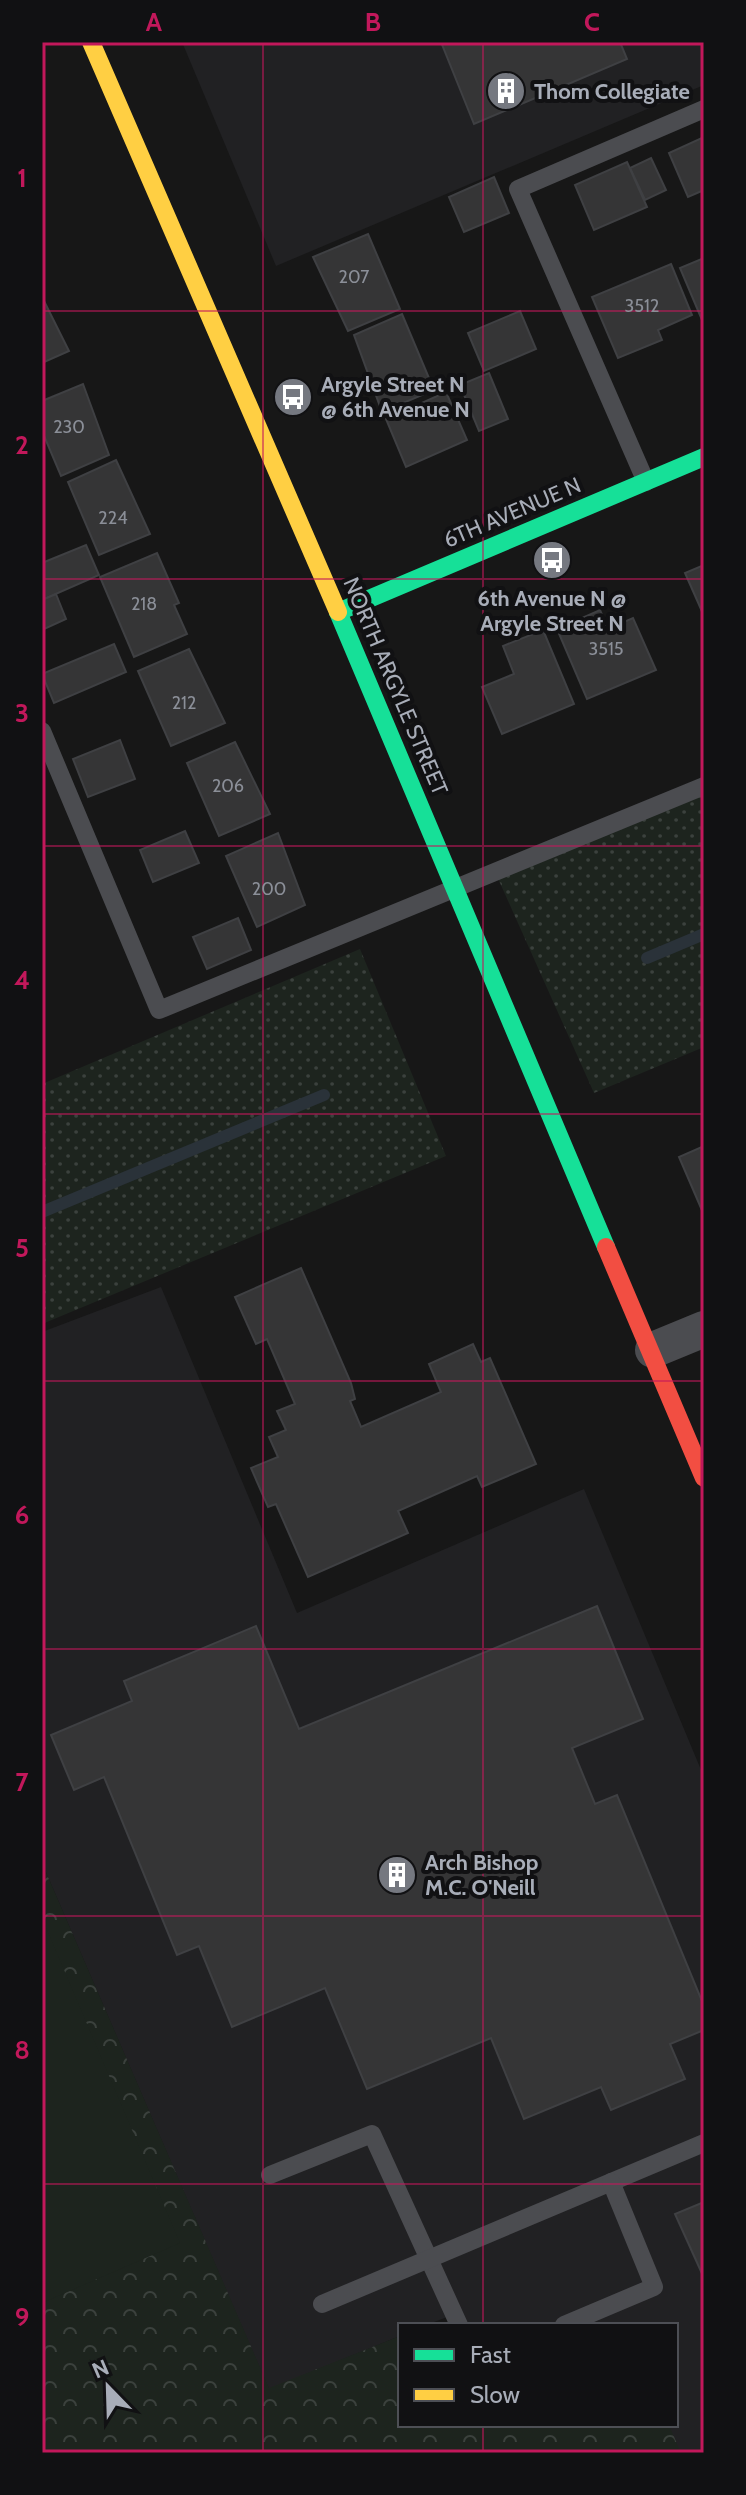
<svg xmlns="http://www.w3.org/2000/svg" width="746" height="2495" font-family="Cabin,sans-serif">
	<defs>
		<pattern id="grass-dots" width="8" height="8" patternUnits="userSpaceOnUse" patternTransform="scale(2)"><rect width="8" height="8" fill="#1d241e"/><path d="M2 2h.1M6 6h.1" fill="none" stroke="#3b413d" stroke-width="1.8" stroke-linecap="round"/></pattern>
		<pattern id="park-crowns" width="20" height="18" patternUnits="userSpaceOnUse" patternTransform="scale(2)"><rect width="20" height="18" fill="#1d241e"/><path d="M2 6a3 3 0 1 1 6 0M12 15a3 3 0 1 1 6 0" fill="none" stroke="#3b413d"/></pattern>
	</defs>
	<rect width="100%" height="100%" fill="#171717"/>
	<g fill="#212123">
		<path d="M182,42H704V85L276,266Z"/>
		<path d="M161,1287L297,1613L584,1489L704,1777V2453H507L496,2425H676V2325H454L450,2316L426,2325H400V2336L269,2389L42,1863V1332Z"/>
	</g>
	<g fill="url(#grass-dots)">
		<path d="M704,786V1047L594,1093L496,874Z"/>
		<path d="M360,949L446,1156L42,1324V1084Z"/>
	</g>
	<path fill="url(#park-crowns)" d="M42,1863L269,2388L400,2336V2425H669L681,2453H42Z"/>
	<path fill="#1d241e" d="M42,1918L180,2243L42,2303Z"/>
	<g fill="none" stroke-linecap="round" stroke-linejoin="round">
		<g stroke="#2a3239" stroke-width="12">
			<path d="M647,958L704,934"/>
			<path d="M42,1212L324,1095"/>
		</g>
	</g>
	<g fill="#353536" stroke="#3f4043" stroke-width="2">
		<path d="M441,42H620L627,59L474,124Z"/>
		<path d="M704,137V190L688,197L669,153Z"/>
		<path d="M651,158L666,190L645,200L630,168Z"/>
		<path d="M627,162L647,207L594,230L575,185Z"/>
		<path d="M494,177L509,213L464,232L449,197Z"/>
		<path d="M368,234L400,309L348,331L313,257Z"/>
		<path d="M704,258V320H702L680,268Z"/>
		<path d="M671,264L692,315L658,330L662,340L618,358L592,297Z"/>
		<path d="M42,297L69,351L42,363Z"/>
		<path d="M520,311L536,349L484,371L468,333Z"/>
		<path d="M402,314L434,390L382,412L354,335Z"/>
		<path d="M489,373L508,419L479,431L460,385Z"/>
		<path d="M83,384L109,455L61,476L42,431V401Z"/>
		<path d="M446,392L467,440L406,467L386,419Z"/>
		<path d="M116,460L150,534L99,555L68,482Z"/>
		<path d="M86,545L99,575L42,600V563Z"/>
		<path d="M157,553L179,603L174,605L187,634L134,657L100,577Z"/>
		<path d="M704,565V616L685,573Z"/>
		<path d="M56,594L66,619L42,630V600Z"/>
		<path d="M600,610L608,629L633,618L656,670L587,699L557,629Z"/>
		<path d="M543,630L574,704L502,734L482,687L514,674L503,646Z"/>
		<path d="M114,644L126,672L54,703L42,674Z"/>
		<path d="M189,649L225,723L171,746L138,671Z"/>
		<path d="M120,740L135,779L88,797L73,759Z"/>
		<path d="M235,742L270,814L219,836L187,763Z"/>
		<path d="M185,831L199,863L153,882L140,850Z"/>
		<path d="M278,833L305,905L257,927L226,856Z"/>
		<path d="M238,918L251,950L207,969L193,937Z"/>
		<path d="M704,1146V1215L679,1157Z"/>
		<path d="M301,1268L351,1383L355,1399L350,1401L361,1427L441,1392L429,1364L473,1344L481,1362L490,1358L536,1464L482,1487L477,1476L398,1511L408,1533L308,1577L276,1504L268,1507L251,1468L278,1457L269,1437L286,1430L277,1411L295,1404L267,1339L256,1344L235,1297Z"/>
		<path d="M597,1606L643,1719L572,1748L595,1804L617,1795L704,2006V2030L670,2044L685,2079L611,2110L601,2087L524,2119L491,2038L367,2089L325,1988L232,2027L199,1946L177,1955L104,1777L74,1790L51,1735L132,1701L124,1681L256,1626L299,1729Z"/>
		<path d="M704,2202V2278L675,2214Z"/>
	</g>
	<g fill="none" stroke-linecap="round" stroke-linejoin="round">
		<g stroke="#4b4c50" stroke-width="18">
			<path d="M646,482L518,189L704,109"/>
			<path d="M42,731L159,1010L704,786"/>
			<path d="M270,2175L372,2134L459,2325"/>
			<path d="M322,2304L704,2143"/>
			<path d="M564,2325L654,2287L611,2182"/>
		</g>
		<path stroke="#4b4c50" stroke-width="36" d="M653,1350L704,1329"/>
		<g stroke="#16e098" stroke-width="18">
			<path d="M338,612L606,1247"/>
			<path d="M338,612L704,457"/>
		</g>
		<path stroke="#ffcf43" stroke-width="18" d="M91,42L338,612"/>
		<path stroke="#f24e42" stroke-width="18" d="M606,1247L704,1478"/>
	</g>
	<path fill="none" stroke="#c2185b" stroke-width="2" stroke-opacity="0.55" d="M263,42V2453M483,42V2325M42,311H704M42,579H704M42,846H704M42,1114H704M42,1381H704M42,1649H704M42,1916H704M42,2184H704M483,2425V2453"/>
	<defs>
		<g id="building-disc" transform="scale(2)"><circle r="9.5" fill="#757880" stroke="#111113"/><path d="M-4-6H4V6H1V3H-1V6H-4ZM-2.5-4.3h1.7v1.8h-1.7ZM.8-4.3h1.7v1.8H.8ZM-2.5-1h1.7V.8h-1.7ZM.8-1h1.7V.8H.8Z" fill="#fff"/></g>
		<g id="bus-disc" transform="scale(2)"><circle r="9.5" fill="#757880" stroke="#111113"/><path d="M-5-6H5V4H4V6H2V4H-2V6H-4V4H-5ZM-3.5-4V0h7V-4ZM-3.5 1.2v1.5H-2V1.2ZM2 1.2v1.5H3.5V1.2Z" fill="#fff"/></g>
	</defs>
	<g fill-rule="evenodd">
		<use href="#building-disc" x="506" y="91"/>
		<use href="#bus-disc" x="293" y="397"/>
		<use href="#bus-disc" x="552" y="560"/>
		<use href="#building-disc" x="397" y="1875"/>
	</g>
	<g text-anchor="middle" stroke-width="8" stroke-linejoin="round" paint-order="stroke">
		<g font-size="18" fill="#8b8f98">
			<text x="354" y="283">207</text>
			<text x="642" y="312">3512</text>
			<text x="69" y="433">230</text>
			<text x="113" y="524">224</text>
			<text x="144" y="610">218</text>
			<text x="606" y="655">3515</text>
			<text x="184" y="709">212</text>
			<text x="228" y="792">206</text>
			<text x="269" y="895">200</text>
		</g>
		<g font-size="22" font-weight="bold" fill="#a8adb8" stroke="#111113" text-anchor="start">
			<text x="534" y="99">Thom Collegiate</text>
			<text x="321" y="392">Argyle Street N<tspan x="321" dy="25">@ 6th Avenue N</tspan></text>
			<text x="552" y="606" text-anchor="middle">6th Avenue N @<tspan x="552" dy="25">Argyle Street N</tspan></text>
			<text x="425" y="1870">Arch Bishop<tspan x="425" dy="25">M.C. O'Neill</tspan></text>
		</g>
		<g font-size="22" fill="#a8adb8" stroke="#111113">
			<text transform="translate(512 512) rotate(-23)" y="8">6TH AVENUE N</text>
			<text transform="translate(396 686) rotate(67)" y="8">NORTH ARGYLE STREET</text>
		</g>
	</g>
	<rect width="746" height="2495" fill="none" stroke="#111113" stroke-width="88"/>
	<rect x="398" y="2323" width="280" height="104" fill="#111113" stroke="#4d4f55" stroke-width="2"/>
	<rect x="414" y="2349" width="40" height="12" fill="#16e098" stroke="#4d4f55" stroke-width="2"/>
	<text x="470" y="2363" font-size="24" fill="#a8adb8">Fast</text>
	<rect x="414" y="2389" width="40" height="12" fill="#ffcf43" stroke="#4d4f55" stroke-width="2"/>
	<text x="470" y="2403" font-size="24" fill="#a8adb8">Slow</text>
	<g transform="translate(108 2387) rotate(337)" stroke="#111113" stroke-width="6" paint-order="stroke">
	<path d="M0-6L14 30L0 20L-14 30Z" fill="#a8adb8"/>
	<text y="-12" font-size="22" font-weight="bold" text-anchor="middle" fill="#a8adb8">N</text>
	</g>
	<rect x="44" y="44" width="658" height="2407" fill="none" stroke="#c2185b" stroke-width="3"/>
	<g font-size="26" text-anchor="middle" font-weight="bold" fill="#c2185b">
		<text x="154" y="31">A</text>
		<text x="373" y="31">B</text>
		<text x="592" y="31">C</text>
		<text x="22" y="187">1</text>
		<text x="22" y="454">2</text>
		<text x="22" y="722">3</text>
		<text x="22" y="989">4</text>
		<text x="22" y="1257">5</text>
		<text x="22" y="1524">6</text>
		<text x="22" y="1791">7</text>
		<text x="22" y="2059">8</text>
		<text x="22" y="2326">9</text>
	</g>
</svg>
